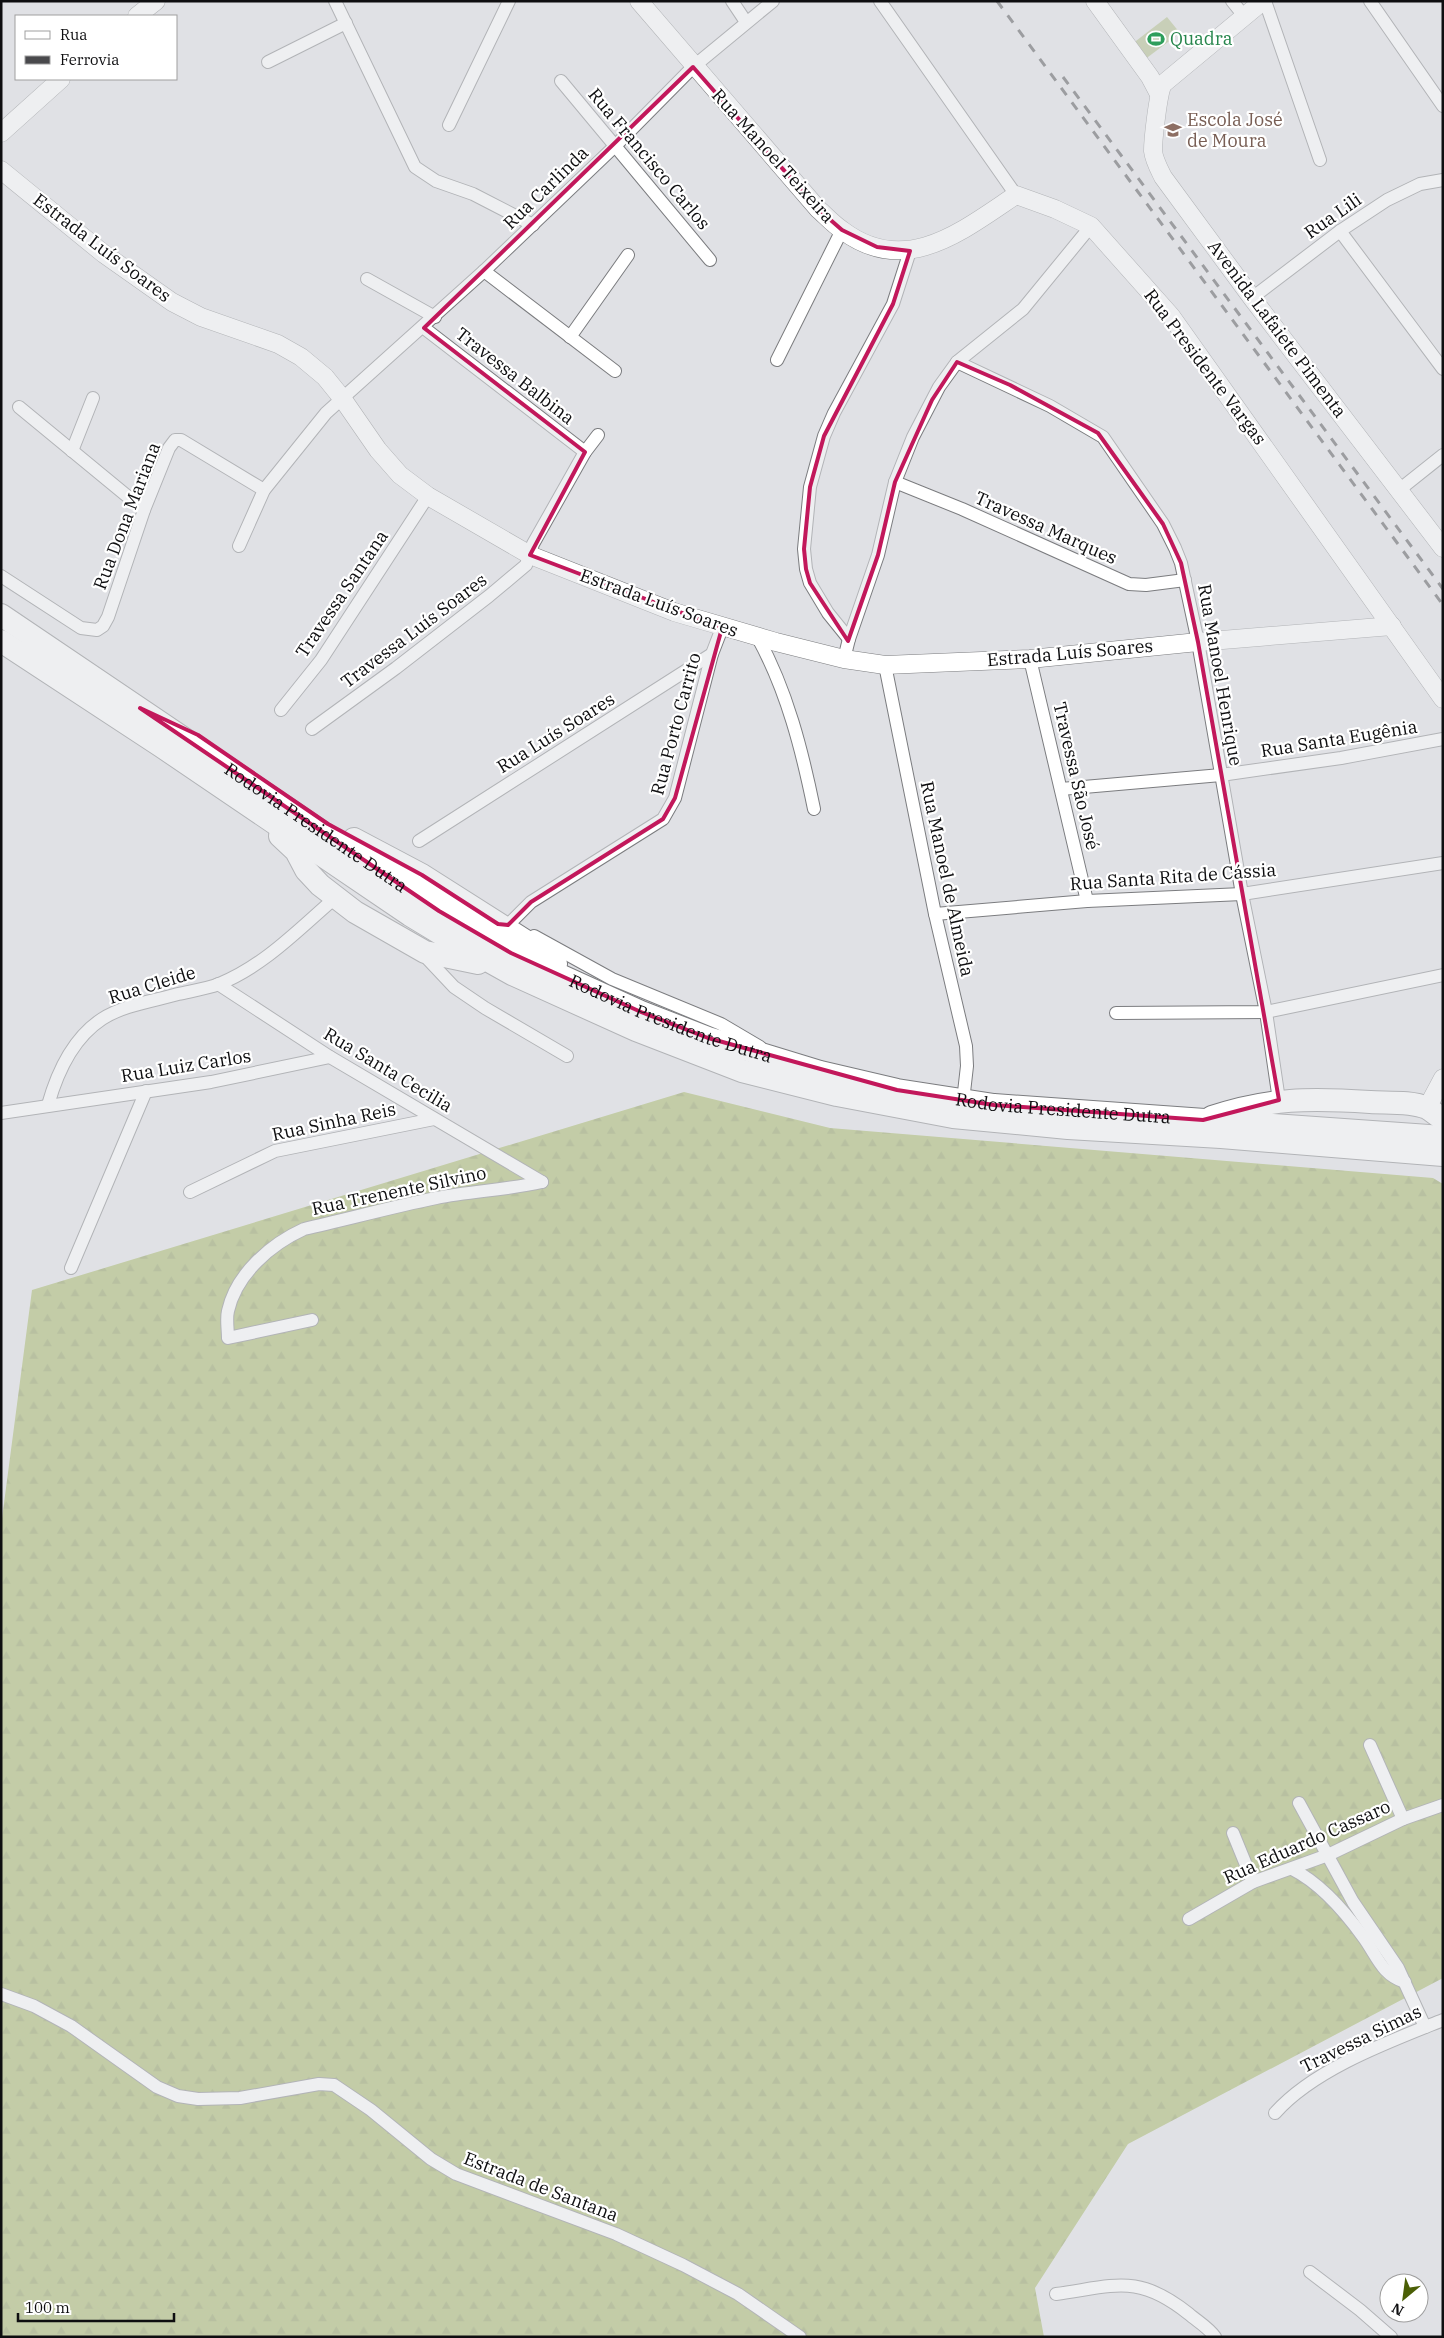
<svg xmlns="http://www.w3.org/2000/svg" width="1444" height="2338" font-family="'IBM Plex Serif',serif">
	<defs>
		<pattern id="forest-firs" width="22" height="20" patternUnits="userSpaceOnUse" patternTransform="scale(1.25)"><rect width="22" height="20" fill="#9fb25b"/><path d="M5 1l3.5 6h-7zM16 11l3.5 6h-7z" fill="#88984e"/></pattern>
	</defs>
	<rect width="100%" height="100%" fill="#e0e1e5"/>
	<path fill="url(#forest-firs)" d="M684,1092L830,1128L1433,1178L1443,1184V1978L1128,2144L1035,2288L1044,2337H1V1526L32,1290Z"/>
	<path fill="#abb980" d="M1167,17L1180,33L1144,60L1132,44Z"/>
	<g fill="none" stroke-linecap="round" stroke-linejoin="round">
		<g stroke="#7b7c7f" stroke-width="14">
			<g id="street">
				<path d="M335,1L415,167L436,181L473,194L533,225"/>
				<path d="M732,1L746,22"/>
				<path d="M880,1L1016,195"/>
				<path d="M1232,1L1244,16"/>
				<path d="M1265,1L1320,160"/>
				<path d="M1370,1L1443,106"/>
				<path d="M268,62L346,23"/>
				<path d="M561,81L710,260"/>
				<path d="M449,125L509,1"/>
				<path d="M1340,231L1443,369"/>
				<path d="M484,271L615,371"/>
				<path d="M367,279L435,317"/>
				<path d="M1252,298L1340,231L1387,200L1420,184L1443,180"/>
				<path d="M424,328L585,452"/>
				<path d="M570,337L628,255"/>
				<path d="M777,360L842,230"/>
				<path d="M957,362L1050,406L1103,437L1163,524L1175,548L1181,563L1198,642L1242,894L1266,1012L1279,1100"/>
				<path d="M19,407L144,510"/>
				<path d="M72,451L93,398"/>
				<path d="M895,482L962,509L1129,584L1146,585L1185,580"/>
				<path d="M1399,490L1443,455"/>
				<path d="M239,546L264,490L326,413L484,271L614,147L693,67L773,1"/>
				<path d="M1,576L81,628L97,630L103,626L108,617L144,510L169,448L175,440H181L264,490"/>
				<path d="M758,638C787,691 802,750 814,809"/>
				<path d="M849,639L828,613L810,583L806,569L804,549L810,487L824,436L834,413L893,304L910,251"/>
				<path d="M844,659L849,639L878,555L895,482L913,437L939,387L957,362L1023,309L1091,226"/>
				<path d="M1030,659L1087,901"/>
				<path d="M885,665L935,914L966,1046L967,1066L963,1101"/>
				<path d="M281,710L321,660L428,496"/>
				<path d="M312,729L396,668L489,596L526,565L533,544L585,452L598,435"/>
				<path d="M1061,789L1221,775L1341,758L1443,739"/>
				<path d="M419,841L712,654"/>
				<path d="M935,914L1087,901L1242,894L1443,863"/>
				<path d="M508,925L531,902L663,819L675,798L712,654L722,628"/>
				<path d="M534,936L612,979L721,1024L760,1047"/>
				<path d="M422,953L454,987L485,1008L567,1056"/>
				<path d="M218,984L330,1057L542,1182"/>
				<path d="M1116,1013L1266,1012L1443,975"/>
				<path d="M48,1105C57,1073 73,1038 102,1019C123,1005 154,1001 178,994C191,991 206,989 219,984C264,966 299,929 335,898"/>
				<path d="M1,1113L211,1082L330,1057"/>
				<path d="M190,1192L275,1151L434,1119"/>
				<path d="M71,1268L146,1091"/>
				<path d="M312,1320L228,1338C228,1329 226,1319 228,1311C236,1274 271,1244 304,1229C348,1219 392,1207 436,1198C471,1191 507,1190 542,1182"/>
				<path d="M1370,1745L1403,1819"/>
				<path d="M1299,1803L1353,1902L1398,1968L1425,2027"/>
				<path d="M1233,1833L1253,1882"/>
				<path d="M1292,1869C1320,1883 1346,1913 1364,1938C1377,1956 1382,1975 1405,1982"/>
				<path d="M1189,1919L1253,1882L1328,1855L1403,1819L1443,1805"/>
				<path d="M1,1994L34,2006L71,2026L157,2087L178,2096L198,2099L240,2098L319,2084L334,2085L371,2110L431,2159L456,2174L616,2234L683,2265L738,2294L800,2337"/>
				<path d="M1275,2113C1314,2069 1388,2042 1443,2020"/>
				<path d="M1310,2272L1360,2310L1391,2337"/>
				<path d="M1056,2294C1115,2286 1138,2273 1189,2314C1197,2321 1209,2328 1215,2337"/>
			</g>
		</g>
		<g stroke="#7b7c7f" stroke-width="19">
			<g id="secondary">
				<path d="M639,1L818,209C826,216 833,224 842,230C905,278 962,231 1016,195L1055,209L1091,226L1171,316L1443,699"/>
				<path d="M1095,1L1150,77L1159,94"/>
				<path d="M1263,1L1163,84C1158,93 1153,140 1153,151C1154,160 1159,169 1163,177L1252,298L1443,548"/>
				<path d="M137,16L156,1"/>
				<path d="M1,133L61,79"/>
				<path d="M1,170L104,254L172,302L201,317L278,344L301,357L325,377L342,398L378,450L400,475L428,496L530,555L674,612L776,642L844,659L885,665L1030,659L1198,642L1392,626"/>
				<path d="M1427,1108L1443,1078"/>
			</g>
		</g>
		<g stroke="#7b7c7f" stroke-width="24">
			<g id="highway">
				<path id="s1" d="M1,615L439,911L511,953L641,1012L708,1038L771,1057L820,1072L897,1090L994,1105L1443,1137"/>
				<path d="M1,641L161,746L410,915L453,941L512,974L636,1030L742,1071L837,1095L953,1117L1068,1128L1221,1137L1443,1155"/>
				<path d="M280,836L296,851L306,870L320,885L355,912L425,952L478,963"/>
				<path d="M354,839L422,875L532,945L556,964"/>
				<path d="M1212,1117C1270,1098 1310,1098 1370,1102C1388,1103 1411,1101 1427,1108C1432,1111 1438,1116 1443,1119"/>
			</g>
		</g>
		<use href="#street" stroke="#fff" stroke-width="12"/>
		<use href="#secondary" stroke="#fff" stroke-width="18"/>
		<use href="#highway" stroke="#fff" stroke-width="22"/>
		<g stroke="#49494c" stroke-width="3" stroke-dasharray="9 9" stroke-linecap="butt">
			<path d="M997,1L1443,605"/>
			<path d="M1063,77L1443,589"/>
		</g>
	</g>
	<path d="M0 0H1444V2338H0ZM693,67L818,209L842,230L877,247L910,251L893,304L824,436L810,487L804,549L806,569L810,583L848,641L878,555L895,482L932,400L957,362L1010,385L1098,433L1163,524L1181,563L1198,642L1279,1100L1203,1120L994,1105L897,1090L708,1038L641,1012L511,953L439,911L140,708L198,735L328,824L422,875L498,924L508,925L531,902L663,819L675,798L722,628L530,555L585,452L424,328Z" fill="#e0e1e5" fill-opacity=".55" fill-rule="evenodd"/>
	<path fill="none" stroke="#c2185b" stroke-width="4" stroke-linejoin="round" d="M693,67L818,209L842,230L877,247L910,251L893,304L824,436L810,487L804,549L806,569L810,583L848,641L878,555L895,482L932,400L957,362L1010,385L1098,433L1163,524L1181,563L1198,642L1279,1100L1203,1120L994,1105L897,1090L708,1038L641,1012L511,953L439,911L140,708L198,735L328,824L422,875L498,924L508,925L531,902L663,819L675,798L722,628L530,555L585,452L424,328Z"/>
	<defs>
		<g id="stadium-bare" transform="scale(1.35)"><path d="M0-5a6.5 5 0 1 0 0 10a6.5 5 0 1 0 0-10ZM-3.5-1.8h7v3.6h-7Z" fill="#2e9e5b" stroke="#fff" stroke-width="2.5" paint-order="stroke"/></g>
		<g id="school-bare" transform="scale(1.35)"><path d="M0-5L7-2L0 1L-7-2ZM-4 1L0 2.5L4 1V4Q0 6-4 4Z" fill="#8d6e63" stroke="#fff" stroke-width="2.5" paint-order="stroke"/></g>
	</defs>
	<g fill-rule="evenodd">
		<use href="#stadium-bare" x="1156" y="39"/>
		<use href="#school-bare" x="1173" y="130"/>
	</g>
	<g text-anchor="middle" stroke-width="4.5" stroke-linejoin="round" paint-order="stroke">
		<g font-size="18" fill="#27864d" stroke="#fff" text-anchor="start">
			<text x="1170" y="45">Quadra</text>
		</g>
		<g font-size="18" fill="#785e54" stroke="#fff" text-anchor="start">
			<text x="1187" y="126">Escola José<tspan x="1187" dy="21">de Moura</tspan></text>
		</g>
		<g font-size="18" fill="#0e0e10" stroke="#fff">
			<text transform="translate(773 156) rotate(48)" y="6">Rua Manoel Teixeira</text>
			<text transform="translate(649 159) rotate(50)" y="6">Rua Francisco Carlos</text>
			<text transform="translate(546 188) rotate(-44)" y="6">Rua Carlinda</text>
			<text transform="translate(1333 216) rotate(-35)" y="6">Rua Lili</text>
			<text transform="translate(102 248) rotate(37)" y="6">Estrada Luís Soares</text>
			<text transform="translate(1277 329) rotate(53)" y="6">Avenida Lafaiete Pimenta</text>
			<text transform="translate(1205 367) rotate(53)" y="6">Rua Presidente Vargas</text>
			<text transform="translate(515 376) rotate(38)" y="6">Travessa Balbina</text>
			<text transform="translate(127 516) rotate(-69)" y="6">Rua Dona Mariana</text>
			<text transform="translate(1046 528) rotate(24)" y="6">Travessa Marques</text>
			<text transform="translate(342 594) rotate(-56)" y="6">Travessa Santana</text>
			<text transform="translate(659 603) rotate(20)" y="6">Estrada Luís Soares</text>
			<text transform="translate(414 631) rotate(-37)" y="6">Travessa Luís Soares</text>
			<text transform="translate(1070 653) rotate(-5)" y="6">Estrada Luís Soares</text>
			<text transform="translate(1220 675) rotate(80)" y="6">Rua Manoel Henrique</text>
			<text transform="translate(676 724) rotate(-75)" y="6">Rua Porto Carrito</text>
			<text transform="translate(556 733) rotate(-32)" y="6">Rua Luís Soares</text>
			<text transform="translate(1339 739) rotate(-9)" y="6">Rua Santa Eugênia</text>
			<text transform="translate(1076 776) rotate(77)" y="6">Travessa São José</text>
			<text dy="6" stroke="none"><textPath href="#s1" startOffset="380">Rodovia Presidente Dutra</textPath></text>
			<text transform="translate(1173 877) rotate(-4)" y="6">Rua Santa Rita de Cássia</text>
			<text transform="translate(947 879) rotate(78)" y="6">Rua Manoel de Almeida</text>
			<text transform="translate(152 985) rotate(-17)" y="6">Rua Cleide</text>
			<text dy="6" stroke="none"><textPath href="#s1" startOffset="785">Rodovia Presidente Dutra</textPath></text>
			<text transform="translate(186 1066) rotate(-9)" y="6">Rua Luiz Carlos</text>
			<text transform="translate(388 1070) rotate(31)" y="6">Rua Santa Cecilia</text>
			<text dy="6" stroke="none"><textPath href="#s1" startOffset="1190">Rodovia Presidente Dutra</textPath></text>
			<text transform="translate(334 1122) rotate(-12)" y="6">Rua Sinha Reis</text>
			<text transform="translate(399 1191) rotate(-12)" y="6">Rua Trenente Silvino</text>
			<text transform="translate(1307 1842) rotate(-24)" y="6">Rua Eduardo Cassaro</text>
			<text transform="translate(1361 2039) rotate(-26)" y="6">Travessa Simas</text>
			<text transform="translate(541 2187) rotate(21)" y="6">Estrada de Santana</text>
		</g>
	</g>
	<rect width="1444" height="2338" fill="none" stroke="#0e0e10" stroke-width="5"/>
	<rect x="15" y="15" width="162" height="65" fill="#ffffff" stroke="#9f9f9f"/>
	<rect x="25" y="31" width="25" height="8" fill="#ffffff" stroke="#9f9f9f"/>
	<text x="60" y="40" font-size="15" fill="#0e0e10">Rua</text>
	<rect x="25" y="56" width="25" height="8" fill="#49494c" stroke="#9f9f9f"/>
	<text x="60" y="65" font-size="15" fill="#0e0e10">Ferrovia</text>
	<g transform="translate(1404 2298) rotate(209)"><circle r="24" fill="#ffffff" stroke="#9f9f9f"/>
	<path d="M0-4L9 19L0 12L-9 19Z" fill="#4b5f06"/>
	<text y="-8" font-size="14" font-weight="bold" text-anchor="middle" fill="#0e0e10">N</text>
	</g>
	<path d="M18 2313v8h156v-8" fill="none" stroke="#0e0e10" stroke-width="2.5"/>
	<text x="25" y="2313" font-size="15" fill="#0e0e10" stroke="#ffffff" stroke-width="4" paint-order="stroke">100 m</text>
</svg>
